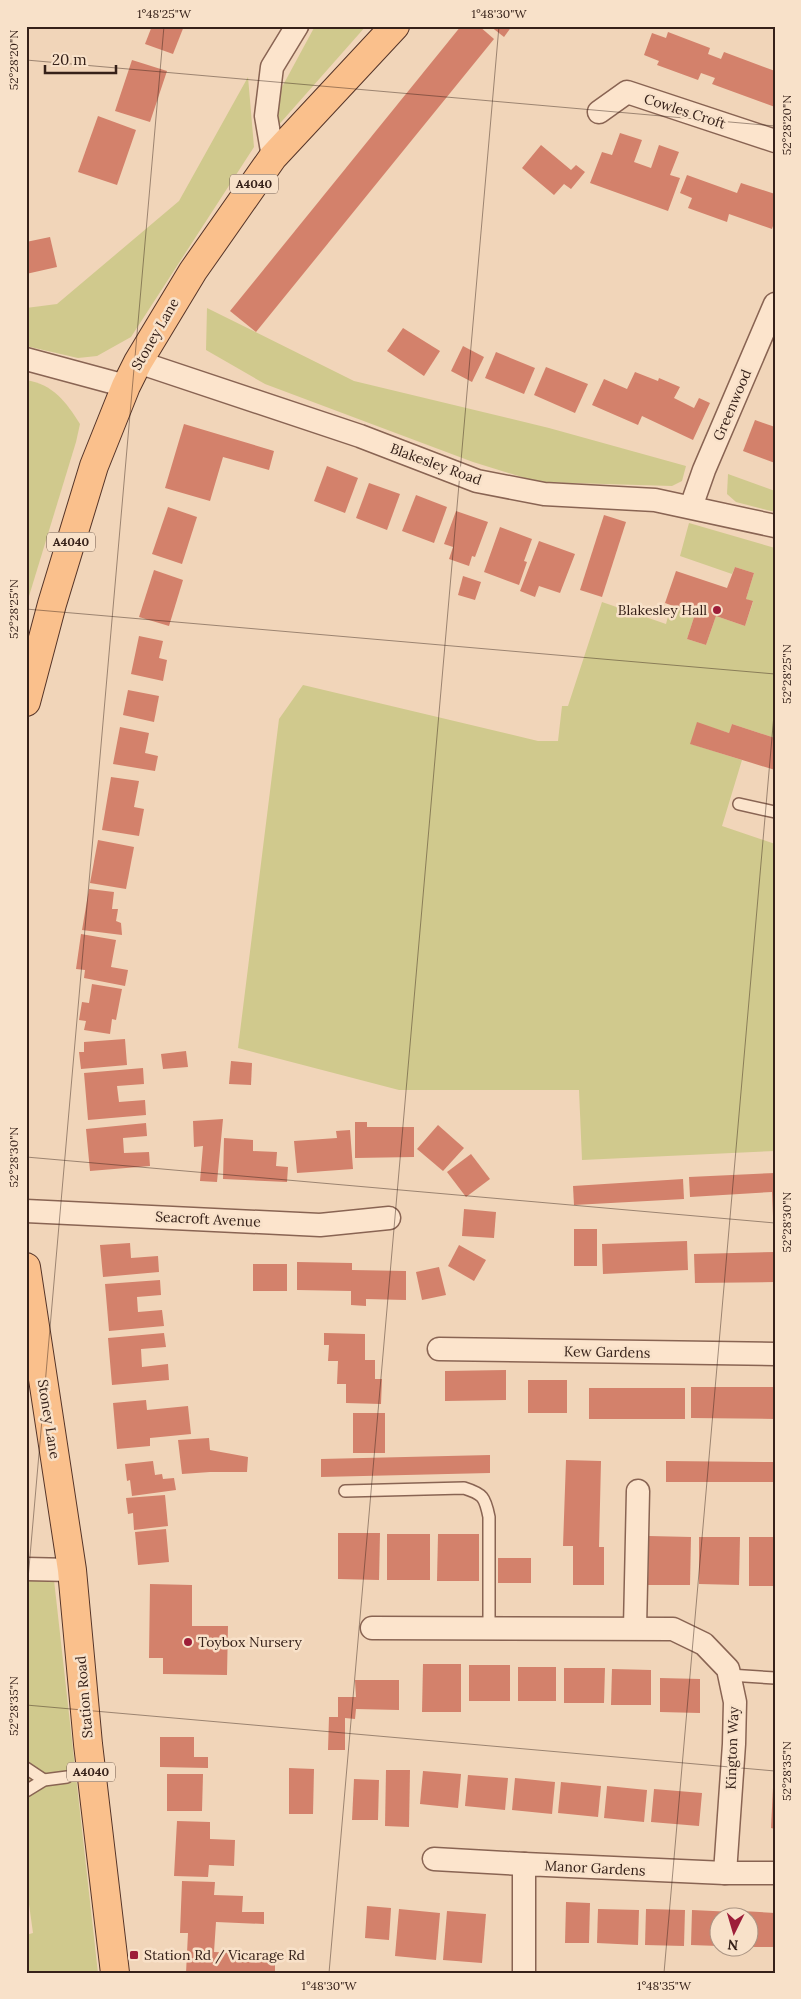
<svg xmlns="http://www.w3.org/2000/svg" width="801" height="1999" font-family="Lora,serif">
	<rect width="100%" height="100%" fill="#f1d5b9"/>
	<g fill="#d0c98d">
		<path d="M315,26H366L275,129V100Z"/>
		<path d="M248,77L254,147L131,337L97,356L78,358L26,346V308L57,304L179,201Z"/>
		<path d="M207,308L354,381L549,428L686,466L682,481L672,486L538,482L473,462L265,384L206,350Z"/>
		<path d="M26,380C53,384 66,402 80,424L76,442L26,606Z"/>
		<path d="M728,474L775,491V512L736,502L727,494Z"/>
		<path d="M689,523L775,548V738L732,724L729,733L697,723L691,744L742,760L722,826L775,844V1151L582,1160L579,1090H399L238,1048L279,719L303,685L538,741H558L562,706H568L602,602L666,624L671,605L695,614L687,639L706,645L716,616L745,626L753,602L746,599L754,573L735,567L732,574L680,556Z"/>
		<path d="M26,1580H54L98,1973H26V1935L33,1933L26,1883Z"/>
	</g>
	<g fill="#d3816b">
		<path d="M152,26H184L173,54L145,44Z"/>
		<path d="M461,26H479L494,39L256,332L230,311Z"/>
		<path d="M490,26H512L504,37Z"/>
		<path d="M668,32L710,48L708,54L721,59L724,52L775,71V107L712,84L715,78L701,73L698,80L657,65L659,61L644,55L652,33L666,38Z"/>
		<path d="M132,60L167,71L150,122L115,111Z"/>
		<path d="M98,116L136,130L117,185L78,172Z"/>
		<path d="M620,133L642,140L634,162L651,168L659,145L679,152L670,175L680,178L668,211L590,183L602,152L612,155Z"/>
		<path d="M541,145L571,170L576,165L585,172L571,189L564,184L554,195L522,168Z"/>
		<path d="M687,175L737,193L741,183L775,194V220L772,229L729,214L727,222L688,208L692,198L680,193Z"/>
		<path d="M50,237L57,267L26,274V242Z"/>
		<path d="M403,328L440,351L424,376L387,351Z"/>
		<path d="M463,346L484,357L472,382L451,371Z"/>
		<path d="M496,352L535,368L524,394L485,378Z"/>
		<path d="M546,367L588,384L575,413L534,395Z"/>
		<path d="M635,372L658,381L659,378L680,387L674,398L694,408L699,398L710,403L693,440L642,416L638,425L592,405L604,379L627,389Z"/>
		<path d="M755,420L775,427V463L743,451Z"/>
		<path d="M184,424L274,451L269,470L223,457L210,501L165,488Z"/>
		<path d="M327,466L358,478L345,513L314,501Z"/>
		<path d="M369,483L400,494L387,530L356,518Z"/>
		<path d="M416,495L447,507L434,543L402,531Z"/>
		<path d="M168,507L197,517L182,564L152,554Z"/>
		<path d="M456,511L488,522L475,557L472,556L469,566L449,559L453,547L444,544Z"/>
		<path d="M604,515L626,522L602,597L580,590Z"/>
		<path d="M500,527L532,539L524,561L527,562L519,585L484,572Z"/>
		<path d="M539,541L575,554L560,593L539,586L535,597L520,591Z"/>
		<path d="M735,567L754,573L746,599L753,601L745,626L716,616L706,645L687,639L695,614L665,603L676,571L727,588Z"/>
		<path d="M154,570L183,580L169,626L139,617Z"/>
		<path d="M463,576L481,582L475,600L458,595Z"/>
		<path d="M139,636L163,641L159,658L167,660L163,681L131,674Z"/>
		<path d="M128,690L159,696L154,722L123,715Z"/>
		<path d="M697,722L729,733L732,724L775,738V770L690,744Z"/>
		<path d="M120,727L149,733L145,753L158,756L155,771L113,764Z"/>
		<path d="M111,777L139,781L134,807L144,809L139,836L102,830Z"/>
		<path d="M98,840L134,847L126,889L90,883Z"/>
		<path d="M89,889L114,892L112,909H118L116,921L121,923L122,935L82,930Z"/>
		<path d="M81,934L116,940L111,967L128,970L125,986L84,978L85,970L76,969Z"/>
		<path d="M92,984L122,989L116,1020L112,1019L110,1034L84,1030L86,1021L79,1020L82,1002L89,1003Z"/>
		<path d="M125,1039L127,1065L81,1069L79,1052H84V1042Z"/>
		<path d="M186,1051L188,1067L163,1069L161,1054Z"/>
		<path d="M231,1061L252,1063L251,1085L229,1084Z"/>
		<path d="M143,1068L144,1084L117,1086L119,1102L145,1100L146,1115L88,1120L84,1073Z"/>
		<path d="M223,1119L217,1182L200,1181L203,1146L194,1147L193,1121Z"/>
		<path d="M355,1122H367V1127H414V1157L355,1158Z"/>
		<path d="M146,1123L147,1136L123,1138L124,1153L149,1152L150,1166L90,1171L86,1129Z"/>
		<path d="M438,1125L464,1148L443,1171L417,1149Z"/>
		<path d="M350,1130L353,1169L297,1173L294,1141L337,1138L336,1131Z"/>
		<path d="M224,1138L253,1140V1151L277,1152L276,1166L288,1167L287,1182L223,1179Z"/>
		<path d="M471,1154L490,1179L466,1197L447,1172Z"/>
		<path d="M775,1173V1216H773L772,1192L690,1197L689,1177Z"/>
		<path d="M683,1179L684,1199L574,1205L573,1186Z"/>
		<path d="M464,1209L496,1212L494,1238L462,1236Z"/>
		<rect x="574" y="1229" width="23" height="37"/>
		<path d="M687,1241L688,1270L603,1274L602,1244Z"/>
		<path d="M130,1243L131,1258L158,1256L159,1272L103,1277L100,1245Z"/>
		<path d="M459,1245L486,1260L474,1281L448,1266Z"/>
		<path d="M775,1252V1282L695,1283L694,1254Z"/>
		<path d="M297,1262L352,1263V1270L406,1271V1300L366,1299V1306L351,1305V1291L297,1290Z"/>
		<rect x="253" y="1264" width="34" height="27"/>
		<path d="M439,1267L446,1295L422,1300L416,1272Z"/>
		<path d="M160,1280L161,1295L137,1297L138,1312L162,1310L164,1326L109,1331L105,1284Z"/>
		<path d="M164,1333L166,1347L141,1349L142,1367L168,1364L169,1380L112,1385L108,1338Z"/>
		<path d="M324,1333L365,1334V1360H375V1379H382L381,1404L346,1403V1384H337L338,1361H328L329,1345H324Z"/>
		<path d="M506,1370V1400L445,1401V1371Z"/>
		<rect x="528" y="1380" width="39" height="33"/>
		<path d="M691,1387H775V1419L691,1418Z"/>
		<rect x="589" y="1388" width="96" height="31"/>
		<path d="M146,1400L147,1410L188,1406L191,1434L150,1438V1446L117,1449L113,1403Z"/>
		<rect x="353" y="1413" width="32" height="40"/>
		<path d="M209,1438L210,1450L248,1457L247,1472H210L182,1474L178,1440Z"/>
		<path d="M490,1455V1473L321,1477V1459Z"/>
		<path d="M566,1460L601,1461L599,1547H604V1585H573V1546H563Z"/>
		<path d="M153,1461L155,1475L162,1474L163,1479L174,1478L176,1490L132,1496L130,1480L127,1481L125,1464Z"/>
		<path d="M666,1461L775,1462V1482H666Z"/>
		<path d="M165,1495L168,1526L134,1530L133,1513L128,1514L126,1498Z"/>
		<path d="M166,1529L169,1562L138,1565L135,1532Z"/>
		<path d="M338,1533H380L379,1580L338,1579Z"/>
		<rect x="387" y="1534" width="43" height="46"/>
		<path d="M438,1534H479V1581H437Z"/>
		<path d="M649,1536L691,1537L690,1585H648Z"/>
		<path d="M699,1537H740L739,1585L699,1584Z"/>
		<rect x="749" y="1537" width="26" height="49"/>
		<rect x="498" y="1558" width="33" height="25"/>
		<path d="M150,1584L192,1585V1626H228L227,1675L163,1674V1658H149Z"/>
		<path d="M423,1664H461V1712H422Z"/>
		<rect x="469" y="1665" width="41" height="36"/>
		<rect x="518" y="1667" width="38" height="34"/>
		<path d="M564,1668H605L604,1703H564Z"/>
		<path d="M612,1669L651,1670V1705H611Z"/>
		<path d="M660,1678L700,1679V1713L660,1712Z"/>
		<path d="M355,1680H399V1710L356,1709L355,1719L345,1718V1750H328L329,1717H338V1697H356Z"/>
		<path d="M160,1737H194V1757H208V1768L160,1767Z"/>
		<path d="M289,1768L314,1769L313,1814H289Z"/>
		<path d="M386,1770H410L409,1827L385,1826Z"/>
		<path d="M423,1771L461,1774L458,1808L420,1804Z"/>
		<path d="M167,1774H203L202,1811H167Z"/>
		<path d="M468,1775L508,1778L505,1810L465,1806Z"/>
		<path d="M515,1778L555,1782L552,1814L512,1810Z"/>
		<path d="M354,1779L379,1780L378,1820H352Z"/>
		<path d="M561,1782L601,1786L598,1817L558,1813Z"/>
		<path d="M607,1786L647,1790L644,1822L604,1818Z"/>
		<path d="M773,1788H775V1829L771,1828Z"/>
		<path d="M654,1789L702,1793L699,1826L651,1822Z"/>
		<path d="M177,1821L210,1822V1839L235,1840L234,1866L209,1865L208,1877L174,1876Z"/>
		<path d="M182,1881L215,1882L214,1895L243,1896L242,1912H264V1924L216,1922L214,1952L275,1954V1973H186L188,1933H180Z"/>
		<path d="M566,1902L590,1903L589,1943H565Z"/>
		<path d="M367,1906L391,1908L389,1940L365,1938Z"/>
		<path d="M399,1909L440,1913L436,1960L395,1956Z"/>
		<path d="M598,1909L639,1910L638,1945L597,1943Z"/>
		<path d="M646,1909L685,1910L684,1946L645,1945Z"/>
		<path d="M692,1910L734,1912V1916H718V1946L691,1945Z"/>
		<path d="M447,1911L486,1914L482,1963L443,1960Z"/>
		<path d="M742,1911L775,1913V1947H748V1916H741Z"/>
	</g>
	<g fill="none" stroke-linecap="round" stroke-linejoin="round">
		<g stroke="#896453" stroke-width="14">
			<g id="lane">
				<path d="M739,804L775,812"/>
				<path d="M345,1491L464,1488C483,1494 485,1497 489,1517V1628"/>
				<path d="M729,1675L775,1678"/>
				<path d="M26,1768L44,1780"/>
				<path d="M26,1791L44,1780L67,1777"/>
			</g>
		</g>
		<g stroke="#896453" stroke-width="25">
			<g id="street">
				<path d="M599,112L627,92L775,141"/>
				<path d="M273,157L266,116L272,67L297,26"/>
				<path d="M26,359L126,386"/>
				<path d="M138,362L360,436L477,481L544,494L655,500L775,526"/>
				<path d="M691,507L704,470L775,304"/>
				<path d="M26,1211L320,1225L389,1218"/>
				<path d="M439,1349L775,1354"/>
				<path d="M26,1569L72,1570"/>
				<path d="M372,1628L673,1629L704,1644L728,1669L735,1702L734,1744L725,1873"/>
				<path d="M635,1628L638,1491"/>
				<path d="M434,1859L524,1864"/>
				<path d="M524,1973V1864L725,1873H775"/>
			</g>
		</g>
		<g stroke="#553428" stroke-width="30">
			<g id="primary">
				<path d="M26,702L52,604L94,466L126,386L138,362L193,271L273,157L395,26"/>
				<path d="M26,1267L72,1570L88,1744L115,1973"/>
			</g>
		</g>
		<use href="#lane" stroke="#fce4cc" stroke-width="11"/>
		<use href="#street" stroke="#fce4cc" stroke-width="22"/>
		<use href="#primary" stroke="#fac08c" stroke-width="28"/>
	</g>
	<path fill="none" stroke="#362119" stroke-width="1" stroke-opacity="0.45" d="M26,60L775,126M26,609L775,674M26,1157L775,1223M26,1602L164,26M26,1705L775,1771M329,1973L499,26M664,1973L775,703"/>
	<g fill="#9d1e39" stroke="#f8e1c9" stroke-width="2">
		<circle cx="717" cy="610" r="5"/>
		<circle cx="188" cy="1642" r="5"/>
		<rect x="129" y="1950" width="10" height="10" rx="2.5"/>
	</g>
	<g text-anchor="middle" stroke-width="5" stroke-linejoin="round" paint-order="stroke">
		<g fill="#f8e1c9" stroke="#705b4e" stroke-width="1">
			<rect x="230" y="174.5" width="48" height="19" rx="4"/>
			<rect x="47" y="532.5" width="48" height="19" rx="4"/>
			<rect x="67" y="1762.5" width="48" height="19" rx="4"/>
		</g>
		<g font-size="12" font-weight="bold" fill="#362119">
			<text x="254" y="188">A4040</text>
			<text x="71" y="546">A4040</text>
			<text x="91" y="1776">A4040</text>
		</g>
		<g font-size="14" fill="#362119" stroke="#f8e1c9">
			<text transform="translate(685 111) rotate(18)" y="5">Cowles Croft</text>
			<text transform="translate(155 334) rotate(-60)" y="5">Stoney Lane</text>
			<text transform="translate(732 405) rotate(-67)" y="5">Greenwood</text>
			<text transform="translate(436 464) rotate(20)" y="5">Blakesley Road</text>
			<text transform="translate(208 1219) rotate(3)" y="5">Seacroft Avenue</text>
			<text transform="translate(607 1352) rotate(1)" y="5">Kew Gardens</text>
			<text transform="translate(49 1419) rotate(81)" y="5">Stoney Lane</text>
			<text transform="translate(84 1697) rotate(-95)" y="5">Station Road</text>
			<text transform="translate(732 1748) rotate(-88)" y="5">Kington Way</text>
			<text transform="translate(595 1868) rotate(3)" y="5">Manor Gardens</text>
		</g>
		<g font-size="14" fill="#362119" stroke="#f8e1c9" text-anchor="start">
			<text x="707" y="615" text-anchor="end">Blakesley Hall</text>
			<text x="198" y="1647">Toybox Nursery</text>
			<text x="144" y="1960">Station Rd / Vicarage Rd</text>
		</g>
	</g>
	<rect width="801" height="1999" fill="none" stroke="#f8e1c9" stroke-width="55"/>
	<g transform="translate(734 1932) rotate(185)"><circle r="24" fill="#f8e1c9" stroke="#aa9483"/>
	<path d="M0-4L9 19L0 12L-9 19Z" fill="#9d1e39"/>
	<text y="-8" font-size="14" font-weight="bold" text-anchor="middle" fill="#362119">N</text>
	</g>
	<path d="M45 65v8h71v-8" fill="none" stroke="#362119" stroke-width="2.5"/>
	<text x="52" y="65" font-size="15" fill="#362119" stroke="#f8e1c9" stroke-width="4" paint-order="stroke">20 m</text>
	<rect x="28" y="28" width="746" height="1944" fill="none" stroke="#362119" stroke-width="2"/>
	<g font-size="12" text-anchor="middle" fill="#362119">
		<text x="164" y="18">1°48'25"W</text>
		<text x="499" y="18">1°48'30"W</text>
		<text transform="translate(14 60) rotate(-90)" y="4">52°28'20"N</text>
		<text transform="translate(787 125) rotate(-90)" y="4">52°28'20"N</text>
		<text transform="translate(14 609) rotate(-90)" y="4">52°28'25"N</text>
		<text transform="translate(787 674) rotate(-90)" y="4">52°28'25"N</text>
		<text transform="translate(14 1157) rotate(-90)" y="4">52°28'30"N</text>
		<text transform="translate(787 1222) rotate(-90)" y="4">52°28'30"N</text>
		<text transform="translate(14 1706) rotate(-90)" y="4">52°28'35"N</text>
		<text transform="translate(787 1771) rotate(-90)" y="4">52°28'35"N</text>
		<text x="329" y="1990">1°48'30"W</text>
		<text x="664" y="1990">1°48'35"W</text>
	</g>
</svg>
